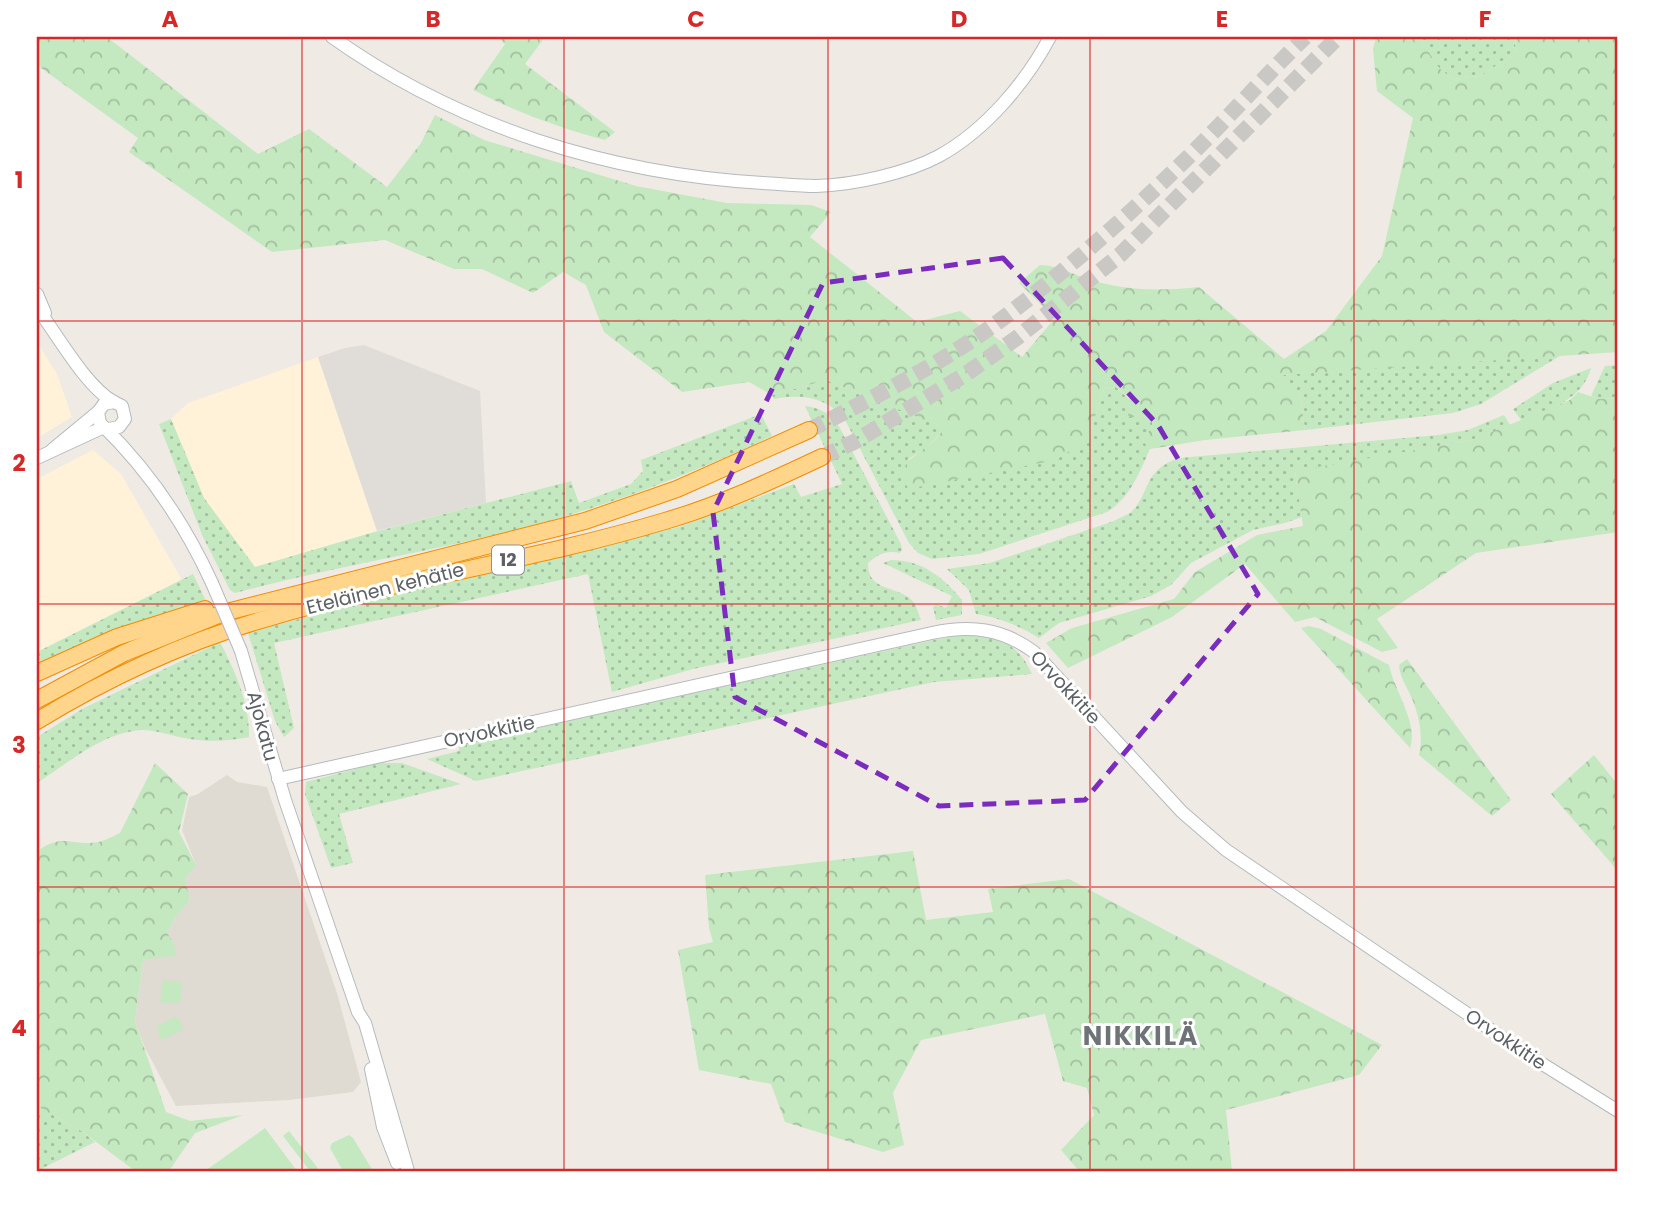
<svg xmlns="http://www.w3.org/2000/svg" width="1655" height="1208" font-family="Poppins,sans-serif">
	<defs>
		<pattern id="grass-dots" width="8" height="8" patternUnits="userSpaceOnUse" patternTransform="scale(1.75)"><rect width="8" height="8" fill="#c4e8bf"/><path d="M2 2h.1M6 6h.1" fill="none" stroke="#a2bf9f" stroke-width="1.8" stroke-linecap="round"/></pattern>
		<pattern id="forest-crowns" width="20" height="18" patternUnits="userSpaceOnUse" patternTransform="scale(1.75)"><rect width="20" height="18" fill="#c4e8bf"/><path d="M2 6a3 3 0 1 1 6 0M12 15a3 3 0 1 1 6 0" fill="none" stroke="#a2bf9f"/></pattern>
	</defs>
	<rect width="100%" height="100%" fill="#efebe4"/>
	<g fill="#fff2d9">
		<path d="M37,342L57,374L72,417L37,438Z"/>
		<path d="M318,357L377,531L255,567L204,498L171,419L188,403Z"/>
		<path d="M93,450L121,474L182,580L37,652V479Z"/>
	</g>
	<path fill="#e0ddd8" d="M364,345L480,391L486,503L377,531L318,357L345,348Z"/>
	<path fill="#dfdad2" d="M227,775L237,782L267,787L337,993L361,1082L353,1092L289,1100L176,1106L145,1048L135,1021L143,960L173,942L167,933L175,918L190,900L185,879L196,865L182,830L189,797L198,794Z"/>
	<g fill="url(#grass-dots)">
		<path d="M1420,37H1515L1516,54L1479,76L1452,79L1437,66Z"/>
		<path d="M1563,354L1481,404L1453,413L1305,430L1300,394L1281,375Z"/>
		<path d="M1618,365V398L1599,399L1591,396L1605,366Z"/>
		<path d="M1591,368C1582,401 1550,408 1522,421L1513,409L1553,383Z"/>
		<path d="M826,380L946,428L927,447L907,460L1088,439L1104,389L1116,387L1152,421V427L1142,440L1150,449C1139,473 1130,498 1107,512L979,554L932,559L918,553L909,543L844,418C824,396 801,394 774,399L772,395Z"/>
		<path d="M805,406C822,408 830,414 840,428L901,544L902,550L900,553C885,550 879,554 868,563C867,594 901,584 915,604C917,608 919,615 921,620L693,669L612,692L588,574L274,643L294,728L284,737L275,721L248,633L365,601L679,527L794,484L801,497L842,484Z"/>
		<path d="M761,414L772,436C691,474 614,504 527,527C430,552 331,567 235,593L230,590L203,537L159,424L171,419L204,498L255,567L371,533L571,481L579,503L631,484L643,471L641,460Z"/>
		<path d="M1504,415L1510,425L1472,440L1295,472L1302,517L1285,523L1253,530L1191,563L1171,585L1151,596L1059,623L1039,638C1018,625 1000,618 976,614L969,590L947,569L990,563L1114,521C1119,518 1125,516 1130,513C1151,495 1141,471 1179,458L1438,435L1468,430Z"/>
		<path d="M891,560C922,560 943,577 962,600V615L936,620L933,607L936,604L946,608L952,596L883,563Z"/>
		<path d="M193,574L206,601C147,618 91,637 37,665V652Z"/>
		<path d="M982,634C1008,641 1021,650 1032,674L934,682L476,781L427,759L459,751V745L952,636Z"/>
		<path d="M220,642C235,671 250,704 249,737C231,741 209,742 190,739C174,737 158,730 142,730C103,732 68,763 37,783V737L82,709Z"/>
		<path d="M378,763H402L461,784L339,814L353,863L331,868L305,794L306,782Z"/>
		<path d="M37,1106L83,1132L95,1142L37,1171Z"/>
	</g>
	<g fill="url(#forest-crowns)">
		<path d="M37,37H107L258,154L309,129L387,187L421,143L435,115L484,140L636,186L727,203L811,205L831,212L810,237L917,322L960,311L1022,357L1055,318L1019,283L1040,265C1059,265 1073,275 1091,280C1127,291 1163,291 1199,287L1284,359L1326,331L1382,256L1413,118L1377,91L1373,49L1376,37H1420L1437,66L1452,79L1479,76L1516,54L1515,37H1618V352L1283,375L1300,394L1305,430L1205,440L1150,449L1142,440L1152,427V421L1128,416L1129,398L1116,387L1104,389L1088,439L1056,460L908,489C898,464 907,462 925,448C933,443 940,434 945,428L826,380L772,395L749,382L682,392L604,332L586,285L563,272L533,293L482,269H454L385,240L272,252L129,152L138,138L37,65Z"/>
		<path d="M497,37H545L525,64L615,132L605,140C557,127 517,112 473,90L505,44Z"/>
		<path d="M1578,392L1599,399L1618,398V532L1476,553L1377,619L1398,648L1382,652L1315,617L1295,622L1245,564L1172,617L1068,668L1046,643L1072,628L1174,599L1195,572L1257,535L1303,526L1295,471L1472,440L1570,400Z"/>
		<path d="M1309,626L1321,629L1389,665C1394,690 1419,724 1410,748L1301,628Z"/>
		<path d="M1407,659L1511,800L1492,816L1419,755C1423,737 1420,720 1413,701C1408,688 1400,679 1399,665Z"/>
		<path d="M1594,755L1618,785V871L1551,794Z"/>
		<path d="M155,763L188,794L179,832L196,865L185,879L190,900L175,918L167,933L173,942L177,955L143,960L135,1021L166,1112L190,1121L243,1115L195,1133L169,1171H135L83,1132L37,1106V851C65,832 72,847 98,842C105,841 113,836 120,833Z"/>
		<path d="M913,851L926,920L993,912L988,889L1069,879L1382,1045L1359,1075L1226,1110L1232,1171H1079L1061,1150L1094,1115L1087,1088L1063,1081L1045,1014L921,1040L893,1093L904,1145L883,1152L785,1122L771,1084L699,1070L678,950L713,942L709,928L705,875Z"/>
	</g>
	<g fill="#c4e8bf">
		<path d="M163,980L182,982L180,1004L160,1002Z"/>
		<path d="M175,1017L178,1018L183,1027L181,1031L163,1039L160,1038L157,1026Z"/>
		<path d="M265,1128L297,1171H205Z"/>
		<path d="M289,1131L320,1171H310L283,1136Z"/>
		<path d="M349,1135L353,1138L373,1171H343L330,1148L332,1143Z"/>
	</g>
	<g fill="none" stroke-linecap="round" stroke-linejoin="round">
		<g stroke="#cac8c4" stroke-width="16" stroke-dasharray="16 8" stroke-linecap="butt">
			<path d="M809,430C875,397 943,363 1002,319C1063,273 1121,222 1175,170C1220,127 1261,80 1305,37"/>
			<path d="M822,457L854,442L966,374L1018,337L1120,255L1338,37"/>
		</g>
		<g stroke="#b5babf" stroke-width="14">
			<g id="secondary">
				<path d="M332,37C459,127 609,174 763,183C781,184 799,186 816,186C854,185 907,173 939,156C986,130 1026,82 1050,37"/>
				<path d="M37,294L45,313"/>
				<path d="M37,308C57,334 86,387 114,402"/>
				<path d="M98,412L100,423C148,469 184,522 212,583"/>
				<path d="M52,450L98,412L104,404L114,402L122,406L125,419L119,427L109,429"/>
				<path d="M37,458L104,427"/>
				<path d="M241,651L285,800L358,1012L365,1023L408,1171"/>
				<path d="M278,779L932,633C970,625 1002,628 1034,652L1182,812L1226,850L1528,1055L1618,1111"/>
				<path d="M371,1069L383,1127L397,1163"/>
			</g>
		</g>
		<g stroke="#f38c00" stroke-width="18">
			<g id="highway">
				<path d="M37,673L117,637L205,609"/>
				<path d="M37,700L124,653L223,613L585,521L677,489L809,430"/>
				<path d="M37,721C109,677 187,641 268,618C399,579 535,560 665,521C720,505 771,481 822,457"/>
			</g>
		</g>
		<use href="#secondary" stroke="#fff" stroke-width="12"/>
		<use href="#highway" stroke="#ffd58b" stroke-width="16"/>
		<g stroke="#b5babf" stroke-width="14" stroke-linecap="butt">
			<path id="secondary-bridge" d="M212,583L241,651"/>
		</g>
		<use href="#secondary-bridge" stroke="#fff" stroke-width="12"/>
	</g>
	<path fill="none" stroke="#7b2cbf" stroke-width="5" stroke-dasharray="14 9" stroke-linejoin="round" d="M1003,258L1158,425L1258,594L1085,800L939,806L735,697L713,512L823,283Z"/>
	<path fill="none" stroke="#d62828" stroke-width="2" stroke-opacity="0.55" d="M302,37V1171M564,37V1171M828,37V1171M1090,37V1171M1354,37V1171M37,321H1618M37,604H1618M37,887H1618"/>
	<g text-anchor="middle" stroke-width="6" stroke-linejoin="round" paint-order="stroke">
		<rect fill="#fff" stroke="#8d9093" stroke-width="2" x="492" y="545.5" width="32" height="29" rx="5"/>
		<g font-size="18" font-weight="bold" fill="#5c6165">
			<text x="508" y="566">12</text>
		</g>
		<g font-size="19" fill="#5c6165" stroke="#fff">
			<text transform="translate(385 588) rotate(-14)" y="7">Eteläinen kehätie</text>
			<text transform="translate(1066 687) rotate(47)" y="7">Orvokkitie</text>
			<text transform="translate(263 726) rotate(75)" y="7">Ajokatu</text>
			<text transform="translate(489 731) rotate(-12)" y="7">Orvokkitie</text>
			<text transform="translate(1506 1039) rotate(34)" y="7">Orvokkitie</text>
		</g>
		<g font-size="26" font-weight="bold" letter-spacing="2" fill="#6d7377" stroke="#fff">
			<text x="1141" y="1045">NIKKILÄ</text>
		</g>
	</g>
	<rect width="1655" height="1208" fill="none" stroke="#ffffff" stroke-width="77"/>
	<rect x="38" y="38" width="1578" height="1132" fill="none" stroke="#d62828" stroke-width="2.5"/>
	<g font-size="23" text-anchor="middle" font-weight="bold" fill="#d62828">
		<text x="170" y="27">A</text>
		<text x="433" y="27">B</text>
		<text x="696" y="27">C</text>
		<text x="959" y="27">D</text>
		<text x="1222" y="27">E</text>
		<text x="1485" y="27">F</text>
		<text x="19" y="188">1</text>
		<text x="19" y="471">2</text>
		<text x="19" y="753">3</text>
		<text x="19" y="1036">4</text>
	</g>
</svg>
